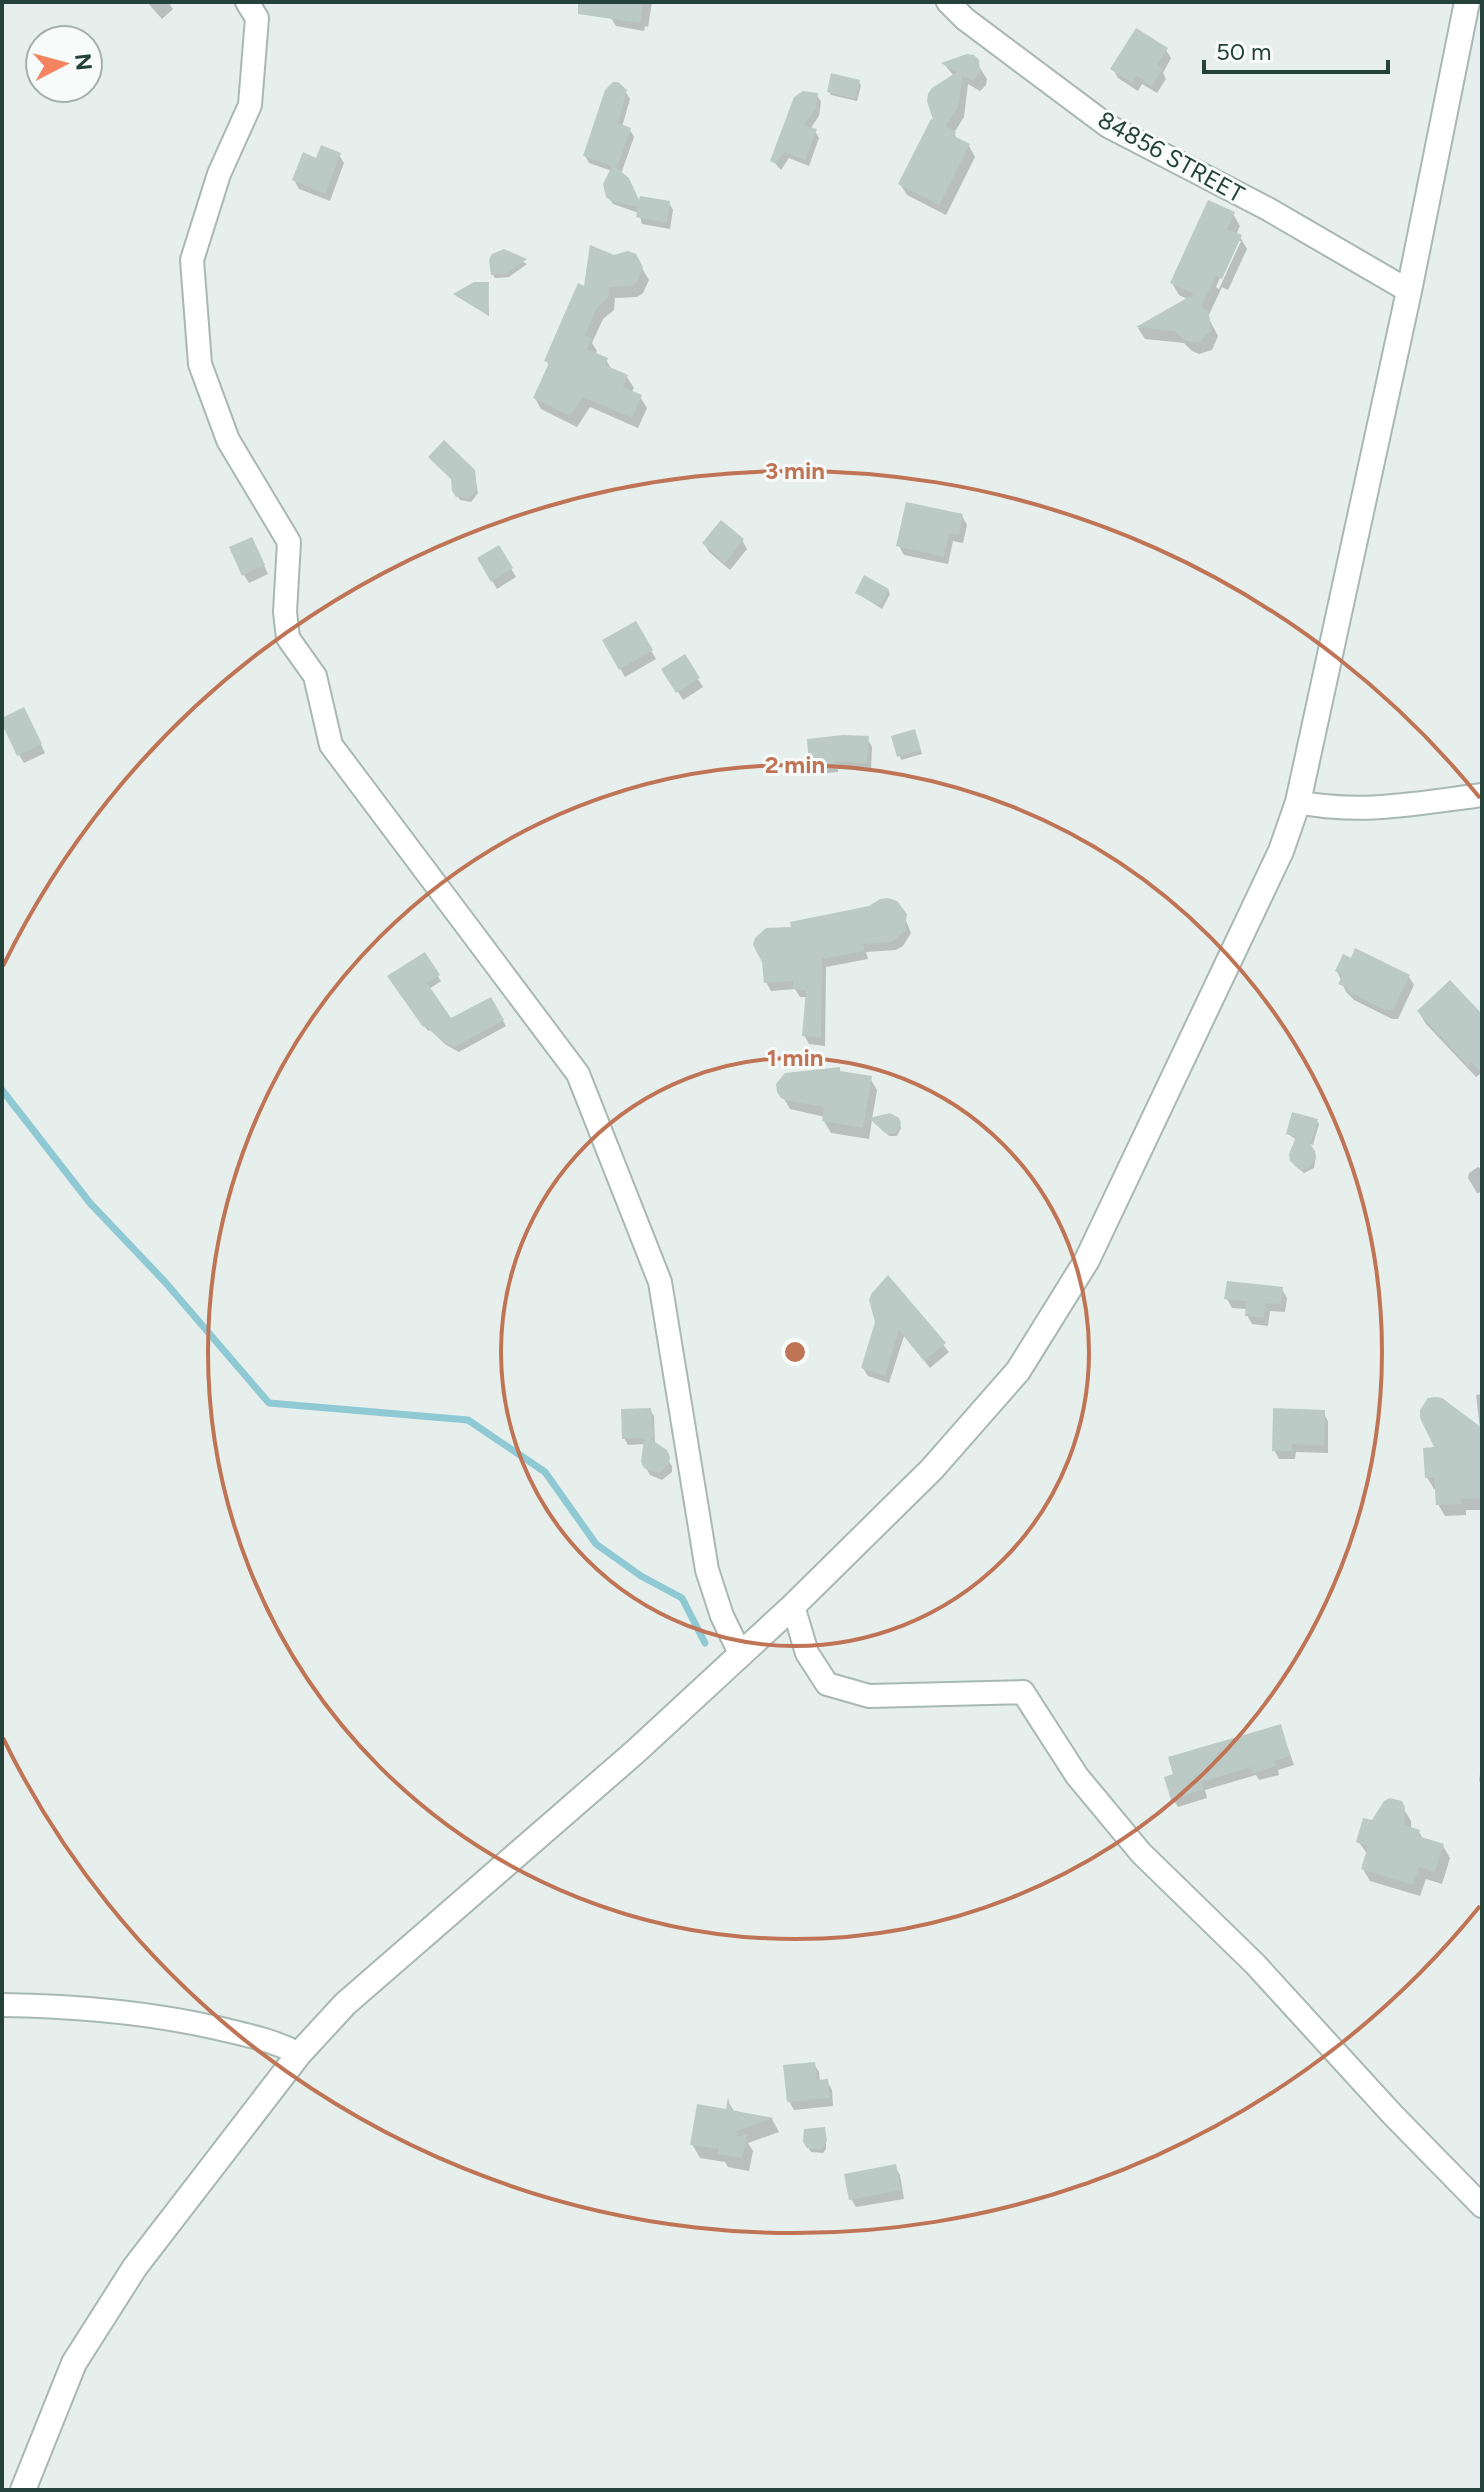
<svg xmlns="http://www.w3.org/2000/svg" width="1484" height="2492" font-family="Figtree,sans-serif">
	<rect width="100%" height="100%" fill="#e6efeb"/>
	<g fill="#0003" fill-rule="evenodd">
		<path d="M147,2H168L173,9L162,19Z"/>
		<path d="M613,2H652L648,27L645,26L644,31L616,26L611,18Z"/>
		<path d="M1166,50L1171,58L1163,73L1166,79L1157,93L1142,84L1138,91L1118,78L1113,69Z"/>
		<path d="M973,57L987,79L986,85L980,91L968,84L964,117L954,133L958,141L969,146L975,157L946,215L907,195L900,184L937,124L954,76L944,64Z"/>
		<path d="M858,82L861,85L857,101L831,95L829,91Z"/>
		<path d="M625,91L630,99L622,127L630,130L634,137L621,174L640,205L669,203L673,210L670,229L642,224L639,213L613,204L608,196L612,171L589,163L585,156Z"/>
		<path d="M817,95L821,102L819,116L810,129L815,131L819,138L809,166L789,158L781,170L773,161Z"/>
		<path d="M339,155L344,163L330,201L299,189L294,180L317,160Z"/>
		<path d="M1233,214L1240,226L1236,235L1240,237L1247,249L1228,290L1222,287L1208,317L1218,336L1212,350L1199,354L1192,351L1184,343L1145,339L1138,328L1189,300L1179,295L1172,283ZM1236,241H1241L1219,289L1216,287Z"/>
		<path d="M504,251L527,264L509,277L495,278L493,275Z"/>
		<path d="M634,255L649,280L643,293L637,297L615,298L614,310L603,319L592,343L597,351L595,355L606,360L612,370L627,377L634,388L631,393L640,397L647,408L638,428L590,407L577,427L541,409L535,398L549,366L546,360L585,289L614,257Z"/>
		<path d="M488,284L489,316L455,295Z"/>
		<path d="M474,471L478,493L471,502L460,500L454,490Z"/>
		<path d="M962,516L967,525L963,543L953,541L948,564L904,555L899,546Z"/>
		<path d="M742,540L747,549L730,570L709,552L704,543Z"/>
		<path d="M498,547L516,577L497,589L479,559Z"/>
		<path d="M256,548L268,574L249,583L244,575Z"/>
		<path d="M888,590L890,594L882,609L857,593Z"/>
		<path d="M635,623L656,659L625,677L605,641Z"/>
		<path d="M684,657L703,687L683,700L664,670Z"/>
		<path d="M29,718L45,753L24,763L19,755Z"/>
		<path d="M916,735L922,754L901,760L894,738Z"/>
		<path d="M867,738L872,747L871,771L838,769V772L816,774L811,765Z"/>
		<path d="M901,908L911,933L903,946L896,950L866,952L868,959L826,967L825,1046L809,1044L804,1035L808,997H800L795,989L771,991L766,982L793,928Z"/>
		<path d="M424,955L441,981L429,989L450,1021L490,999L506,1026L459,1052L446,1045L430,1030L428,1031L393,982Z"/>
		<path d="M1337,971L1409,977L1414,985L1398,1019H1392L1354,1000L1346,992Z"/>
		<path d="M1419,1012L1482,1017V1076L1480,1074L1476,1077L1426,1024Z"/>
		<path d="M839,1069L842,1073L870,1078L877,1090L872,1119L900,1123L901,1128L897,1136H889L872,1120L869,1139L831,1133L824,1121L825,1117L790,1109L783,1097Z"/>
		<path d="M1317,1121L1319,1124L1313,1145L1306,1143L1316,1156L1314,1168L1304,1173L1294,1165L1297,1140L1288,1134Z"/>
		<path d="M1478,1167L1482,1169V1192L1477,1193L1468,1178L1469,1173Z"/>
		<path d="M888,1278L949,1352L930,1368L904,1336L889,1383L868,1376L863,1368Z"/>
		<path d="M1282,1289L1287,1298L1285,1312L1270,1311L1268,1326L1252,1324L1247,1315L1248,1309L1232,1308L1227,1299Z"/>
		<path d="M1482,1394V1510H1466V1515L1445,1516L1438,1504L1437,1488L1434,1489L1427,1477L1437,1449L1480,1429L1476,1395Z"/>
		<path d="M650,1410L654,1416L655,1444L672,1466V1472L662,1480L650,1475L646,1468L645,1444L628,1445L624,1438Z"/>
		<path d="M1323,1412L1328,1421V1453L1296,1452L1295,1459H1279L1274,1450Z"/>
		<path d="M1280,1726L1294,1765L1278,1770L1279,1775L1259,1780L1256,1775L1205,1790L1207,1798L1178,1807L1173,1799Z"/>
		<path d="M1482,1761V1785L1479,1781Z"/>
		<path d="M1400,1803L1411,1821V1829L1419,1832L1423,1839L1443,1846L1450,1858L1442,1884L1426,1879L1420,1896L1370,1881L1363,1869L1368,1855L1358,1841L1372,1823Z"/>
		<path d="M814,2064L819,2072L820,2082L827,2081L832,2090L833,2106L794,2110L789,2101Z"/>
		<path d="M729,2103L735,2113L772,2119L779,2132L748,2143L753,2151L749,2171L728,2167L725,2162L700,2158L692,2144L728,2112Z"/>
		<path d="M826,2133V2149L823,2153L811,2152L805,2142Z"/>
		<path d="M895,2167L900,2175L904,2199L856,2207L851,2199Z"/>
	</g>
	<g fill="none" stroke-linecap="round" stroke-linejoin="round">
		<path stroke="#8ec9d4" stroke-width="7" d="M2,1090L90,1203L165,1282L269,1403L468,1420L545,1472L596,1544L641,1576L682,1598L705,1643"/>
	</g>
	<g fill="#bbcac4">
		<path d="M578,2H643L640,23L578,14Z"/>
		<path d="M1136,28L1168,48L1157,65L1163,69L1152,86L1137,76L1132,83L1110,69Z"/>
		<path d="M967,54L974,55L979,60L980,73L973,81L962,75L959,105L946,126L956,132L954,136L970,144L939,205L898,184L931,119L933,120L927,101L928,94L932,88L957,72L941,63Z"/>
		<path d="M831,73L860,80L855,99L827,92Z"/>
		<path d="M613,82H618L627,90L618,123L631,128L617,168L615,167L629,178L639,200L640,196L670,201L667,223L636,217L638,207L611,201L606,197L603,184L612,166L583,156L605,90Z"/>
		<path d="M803,91L818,93L816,108L804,125L817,129L805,160L784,152L776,164L770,161L794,97Z"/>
		<path d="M321,145L341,153L325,194L292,180L303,152L316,158Z"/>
		<path d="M1208,200L1235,212L1227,229L1242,235L1222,279L1216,276L1201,306L1209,314L1211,331L1199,342H1191L1183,339L1175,331L1136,327L1194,294L1170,283Z"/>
		<path d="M590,245L614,255L628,251L636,254L643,267L637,282L631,286L609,287L608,298L597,308L585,335L591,338L587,349L608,358L605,365L628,375L623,387L642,395L632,418L583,397L570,416L533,398L549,363L544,361L578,283L584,286Z"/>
		<path d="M504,249L527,259L506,274L491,275L489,260L492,254Z"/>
		<path d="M474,282H489L488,315L453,294Z"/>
		<path d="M444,440L475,470L477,489L469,499L456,497L452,491L451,479L428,457Z"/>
		<path d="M906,502L963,514L959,535L949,533L944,557L896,546Z"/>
		<path d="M721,520L744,539L725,563L702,543Z"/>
		<path d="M252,537L265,565L242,576L229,547Z"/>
		<path d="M499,545L513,568L491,582L477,558Z"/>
		<path d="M864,575L889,589L880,606L855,593Z"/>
		<path d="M636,621L653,650L619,670L602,640Z"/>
		<path d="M685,654L700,678L676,693L661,669Z"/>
		<path d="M24,707L42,744L17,756L2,724V718Z"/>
		<path d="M915,729L921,750L897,757L891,736Z"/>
		<path d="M843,735L869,736L867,763L834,761L835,764L809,766L807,739Z"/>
		<path d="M888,898L897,901L907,914L905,931L891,942L863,944L865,951L822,959L821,1038L802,1036L806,990L793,989V981L764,983L762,962L753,945L755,938L766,928L791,927L790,922L869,906L880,899Z"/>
		<path d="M1355,948L1410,975L1393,1010H1385L1347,991L1348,988L1338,984L1343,975L1335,971L1343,954L1351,958Z"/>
		<path d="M425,952L440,975L427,983L451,1018L491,997L504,1020L455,1047L441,1040L426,1026L423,1027L387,976Z"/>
		<path d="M1450,980L1482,1014V1074L1471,1062L1468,1066L1417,1011Z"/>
		<path d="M840,1067V1071L872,1076L863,1128L822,1121L824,1107L789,1101L781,1098L777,1092L776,1084L785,1073Z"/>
		<path d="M1292,1112L1318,1119L1311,1142L1308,1141L1315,1151L1316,1158L1307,1169L1300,1170L1290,1161L1289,1154L1296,1137L1286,1134Z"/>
		<path d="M890,1113L899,1118L901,1123L896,1133L890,1134L885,1133L869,1118Z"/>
		<path d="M888,1275L946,1343L924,1361L899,1330L885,1376L861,1368L875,1322L869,1300L872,1293Z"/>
		<path d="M1227,1281L1283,1287L1281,1304L1265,1303L1264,1318L1245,1316L1246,1301L1224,1299Z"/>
		<path d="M1435,1397L1442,1398L1482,1428V1498L1461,1499V1504L1436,1505L1434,1477L1425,1478L1423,1448L1434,1447L1420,1418V1410L1428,1398Z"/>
		<path d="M651,1408L653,1438H649L667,1450L670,1457L669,1465L658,1474L644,1468L641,1462L644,1438L622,1439L621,1409Z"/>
		<path d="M1273,1408L1325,1410L1324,1445L1292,1444V1451H1272Z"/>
		<path d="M1281,1724L1290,1756L1274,1761L1276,1766L1253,1773L1251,1767L1201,1782L1204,1789L1171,1800L1164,1777L1173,1774L1168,1757Z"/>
		<path d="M1390,1798L1402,1801L1405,1807L1404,1825L1420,1830L1418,1836L1444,1844L1435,1872L1419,1867L1413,1885L1361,1869L1368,1846L1356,1842L1363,1818L1372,1820L1384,1801Z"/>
		<path d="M815,2062L817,2080L828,2079L830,2098L787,2102L783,2065Z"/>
		<path d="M728,2097L731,2110L774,2118L736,2131L737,2136L747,2135L742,2158L718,2154L719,2149L690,2145L697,2104L726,2109Z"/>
		<path d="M825,2127L827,2141L821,2150L807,2148L803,2142L804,2129Z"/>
		<path d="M896,2164L901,2190L849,2200L844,2174Z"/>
	</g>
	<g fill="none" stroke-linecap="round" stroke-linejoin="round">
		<g stroke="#a8b8b2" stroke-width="26">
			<g id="minor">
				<path d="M247,2L257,18L250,105L219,174L192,260L200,364L228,440L289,542L285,612L288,638L315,676L331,745L578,1074L660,1282L707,1570L722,1616L741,1655"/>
				<path d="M948,2L965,19L1108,126L1268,209L1409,291"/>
				<path d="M1298,802C1360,815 1421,803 1482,795"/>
				<path d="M793,1606L807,1653L827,1684L869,1696L1023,1692L1077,1776L1141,1853L1255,1964L1392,2114L1482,2206"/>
				<path d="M2,2005C75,2006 146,2012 217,2028C246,2035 273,2040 299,2054"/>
			</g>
		</g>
		<g stroke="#a8b8b2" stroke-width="28">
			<path id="tertiary" d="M23,2490L74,2363L135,2267L299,2054L345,2004L635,1752L793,1606L932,1469L1018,1371L1087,1260L1281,851L1298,802L1409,291L1467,2"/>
		</g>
		<use href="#minor" stroke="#fff" stroke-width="22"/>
		<use href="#tertiary" stroke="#fff" stroke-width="24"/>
	</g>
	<g fill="none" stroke="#c07456" stroke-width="4">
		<circle cx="795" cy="1352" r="294"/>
		<circle cx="795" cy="1352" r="587"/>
		<path d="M1480 1906A881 881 0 0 1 3 1738M3 966A881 881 0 0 1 1480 798"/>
	</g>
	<g text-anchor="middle" stroke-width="6" stroke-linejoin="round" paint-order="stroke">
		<g font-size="24" fill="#24423a" stroke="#f7fbf9">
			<text transform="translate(1171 157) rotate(29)" y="8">84856 STREET</text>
		</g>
	</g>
	<circle cx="795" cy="1352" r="12" fill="#c07456" stroke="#f7fbf9" stroke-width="4"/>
	<g font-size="24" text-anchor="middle" font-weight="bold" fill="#c07456" stroke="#f7fbf9" stroke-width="6" stroke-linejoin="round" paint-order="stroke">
		<text x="795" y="479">3 min</text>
		<text x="795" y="773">2 min</text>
		<text x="795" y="1066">1 min</text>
	</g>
	<rect width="1484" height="2492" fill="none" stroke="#24423a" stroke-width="8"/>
	<g transform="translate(64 64) rotate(84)"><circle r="38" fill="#f7fbf9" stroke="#a3b1ad" stroke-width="2"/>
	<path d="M0-6L14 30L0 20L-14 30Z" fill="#f4845f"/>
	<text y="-12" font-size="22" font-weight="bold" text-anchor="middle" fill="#24423a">N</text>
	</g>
	<path d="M1204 60v12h184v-12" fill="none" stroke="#24423a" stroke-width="4"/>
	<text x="1216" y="60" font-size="24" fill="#24423a" stroke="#f7fbf9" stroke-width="6" paint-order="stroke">50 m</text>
</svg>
